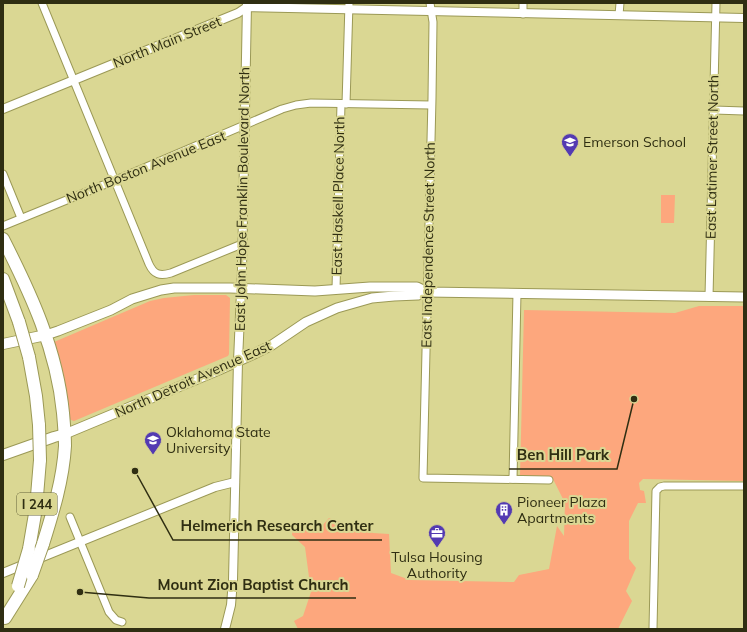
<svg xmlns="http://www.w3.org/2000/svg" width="747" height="632" font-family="Mulish,sans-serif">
	<rect width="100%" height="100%" fill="#dad793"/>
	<g fill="#fda77d">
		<path d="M661,195H675L674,223H661Z"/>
		<path d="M194,295H226L230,298L229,354L228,356L74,421L71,420L69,418L54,347V342L150,301L164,298Z"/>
		<path d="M699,306H744V481L643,479L639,483L640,490L644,491L646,503H638L629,521V559L636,568L626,591L632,601L618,629H298L294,621L303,616L311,592L305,547L292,535L293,525L322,526L329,518L373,533L389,534L391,573L410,580L514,582L519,575L549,569L557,526L564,536L565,503L552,477L520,476L524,310L675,313Z"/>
	</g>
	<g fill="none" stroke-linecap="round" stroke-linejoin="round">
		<g stroke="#9b9956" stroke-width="9">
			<g id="minor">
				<path d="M42,3L149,264C154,275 160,276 171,273L242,244"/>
				<path d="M430,3L433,22L432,98L423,478L549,480"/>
				<path d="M523,14V3"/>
				<path d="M619,15L620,3"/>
				<path d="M346,104L349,3"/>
				<path d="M714,110L744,111"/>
				<path d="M3,174L21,218"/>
				<path d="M3,226L123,177L282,109L296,105L311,103L431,105"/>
				<path d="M336,289L341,104"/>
				<path d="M709,297L716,3"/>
				<path d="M513,479L517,293"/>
				<path d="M70,517L109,612L116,620L122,622"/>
				<path d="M653,629L656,491L660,487L664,486H744"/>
			</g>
		</g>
		<g stroke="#9b9956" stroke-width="10">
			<g id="tertiary">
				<path d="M3,109L238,13L247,7L744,18"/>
				<path d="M3,573L215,487L235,482"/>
				<path d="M225,629L231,605L233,580L238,361L242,269L247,4"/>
			</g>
		</g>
		<g stroke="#9b9956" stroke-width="11">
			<g id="secondary">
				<path d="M46,335L58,331L111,310L132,299L161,290L174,288H230L315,291L370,287H417L427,292L744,297"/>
				<path d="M65,434L219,370L252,355L272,345L306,322L337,308L372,298L394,296L418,295L427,292"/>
			</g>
		</g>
		<g stroke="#9b9956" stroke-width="12">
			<g id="primary">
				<path d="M3,344L46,335"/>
				<path d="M3,455L54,437L65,434"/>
			</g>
		</g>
		<g stroke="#9b9956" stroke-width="14">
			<g id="motorway">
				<path d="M3,239C31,294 57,350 63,413C64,424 65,435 65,446C63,480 53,512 43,544"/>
				<path d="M3,279L19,322"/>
				<path d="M29,357L36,396L39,425"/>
				<path d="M29,549L36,508L40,460"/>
				<path d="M5,618L32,575"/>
			</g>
		</g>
		<use href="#minor" stroke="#fff" stroke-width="7"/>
		<use href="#tertiary" stroke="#fff" stroke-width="8"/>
		<use href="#secondary" stroke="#fff" stroke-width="9"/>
		<use href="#primary" stroke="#fff" stroke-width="10"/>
		<use href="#motorway" stroke="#fff" stroke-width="12"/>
		<g stroke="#9b9956" stroke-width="14" stroke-linecap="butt">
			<g id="motorway-bridge">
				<path d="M19,322L29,357"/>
				<path d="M39,425L40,460"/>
				<path d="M32,575L43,544"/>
				<path d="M18,586L29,549"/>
			</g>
		</g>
		<use href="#motorway-bridge" stroke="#fff" stroke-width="12"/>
	</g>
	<defs>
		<g id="school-pin" transform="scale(0.9)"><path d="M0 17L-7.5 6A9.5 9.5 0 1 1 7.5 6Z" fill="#533ab2" stroke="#dad793"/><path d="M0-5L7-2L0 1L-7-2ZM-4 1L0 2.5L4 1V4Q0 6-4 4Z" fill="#fff"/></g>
		<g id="university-pin" transform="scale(0.9)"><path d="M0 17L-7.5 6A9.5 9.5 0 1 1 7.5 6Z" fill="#533ab2" stroke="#dad793"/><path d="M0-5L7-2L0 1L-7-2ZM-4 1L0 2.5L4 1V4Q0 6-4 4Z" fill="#fff"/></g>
		<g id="building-pin" transform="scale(0.9)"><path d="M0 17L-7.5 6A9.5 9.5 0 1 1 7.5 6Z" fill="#533ab2" stroke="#dad793"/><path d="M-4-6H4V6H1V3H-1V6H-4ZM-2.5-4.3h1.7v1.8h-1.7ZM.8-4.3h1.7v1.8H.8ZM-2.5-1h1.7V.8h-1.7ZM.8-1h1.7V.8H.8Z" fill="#fff"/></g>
		<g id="office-pin" transform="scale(0.9)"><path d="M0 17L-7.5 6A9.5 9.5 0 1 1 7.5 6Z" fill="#533ab2" stroke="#dad793"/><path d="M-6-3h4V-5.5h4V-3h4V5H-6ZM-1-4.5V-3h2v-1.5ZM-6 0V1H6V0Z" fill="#fff"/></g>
	</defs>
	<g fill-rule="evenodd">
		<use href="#school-pin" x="570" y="142"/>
		<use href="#university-pin" x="153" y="440"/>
		<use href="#building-pin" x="504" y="510"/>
		<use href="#office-pin" x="437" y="533"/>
	</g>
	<g text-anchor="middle" stroke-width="4" stroke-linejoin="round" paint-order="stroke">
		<rect fill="#dad793" stroke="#626139" stroke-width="1" x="17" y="493" width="40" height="22" rx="3"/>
		<g font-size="13" font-weight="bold" fill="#2f2e12">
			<text x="37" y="509">I 244</text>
		</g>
		<g font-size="14" fill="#2f2e12" stroke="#dad793">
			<text transform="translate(167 42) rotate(-22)" y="5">North Main Street</text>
			<text transform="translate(712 157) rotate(-89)" y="5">East Latimer Street North</text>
			<text transform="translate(146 167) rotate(-22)" y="5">North Boston Avenue East</text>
			<text transform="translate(338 196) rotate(-89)" y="5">East Haskell Place North</text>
			<text transform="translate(242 199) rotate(-89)" y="5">East John Hope Franklin Boulevard North</text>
			<text transform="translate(428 245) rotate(-89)" y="5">East Independence Street North</text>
			<text transform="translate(193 379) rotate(-24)" y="5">North Detroit Avenue East</text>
		</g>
		<g font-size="14" fill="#2f2e12" stroke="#dad793" text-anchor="start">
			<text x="583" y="147">Emerson School</text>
			<text x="166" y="437">Oklahoma State<tspan x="166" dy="16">University</tspan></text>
			<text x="517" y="507">Pioneer Plaza<tspan x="517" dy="16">Apartments</tspan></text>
			<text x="437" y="562" text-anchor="middle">Tulsa Housing<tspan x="437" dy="16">Authority</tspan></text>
		</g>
	</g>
	<path fill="none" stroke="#2f2e12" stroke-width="1.5" d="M634 399L617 469H509M135 471L173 540H382M80 592L149 598H356"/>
	<g fill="#2f2e12" stroke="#dad793" stroke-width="1.5">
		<circle cx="634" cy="399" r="4"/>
		<circle cx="135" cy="471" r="4"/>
		<circle cx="80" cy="592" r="4"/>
	</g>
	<g font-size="15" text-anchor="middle" font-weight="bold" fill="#2f2e12" stroke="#dad793" stroke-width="4" stroke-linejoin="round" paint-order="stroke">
		<text x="563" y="460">Ben Hill Park</text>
		<text x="277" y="531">Helmerich Research Center</text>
		<text x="253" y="590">Mount Zion Baptist Church</text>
	</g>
	<rect width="747" height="632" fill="none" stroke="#2f2e12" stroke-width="8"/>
</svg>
